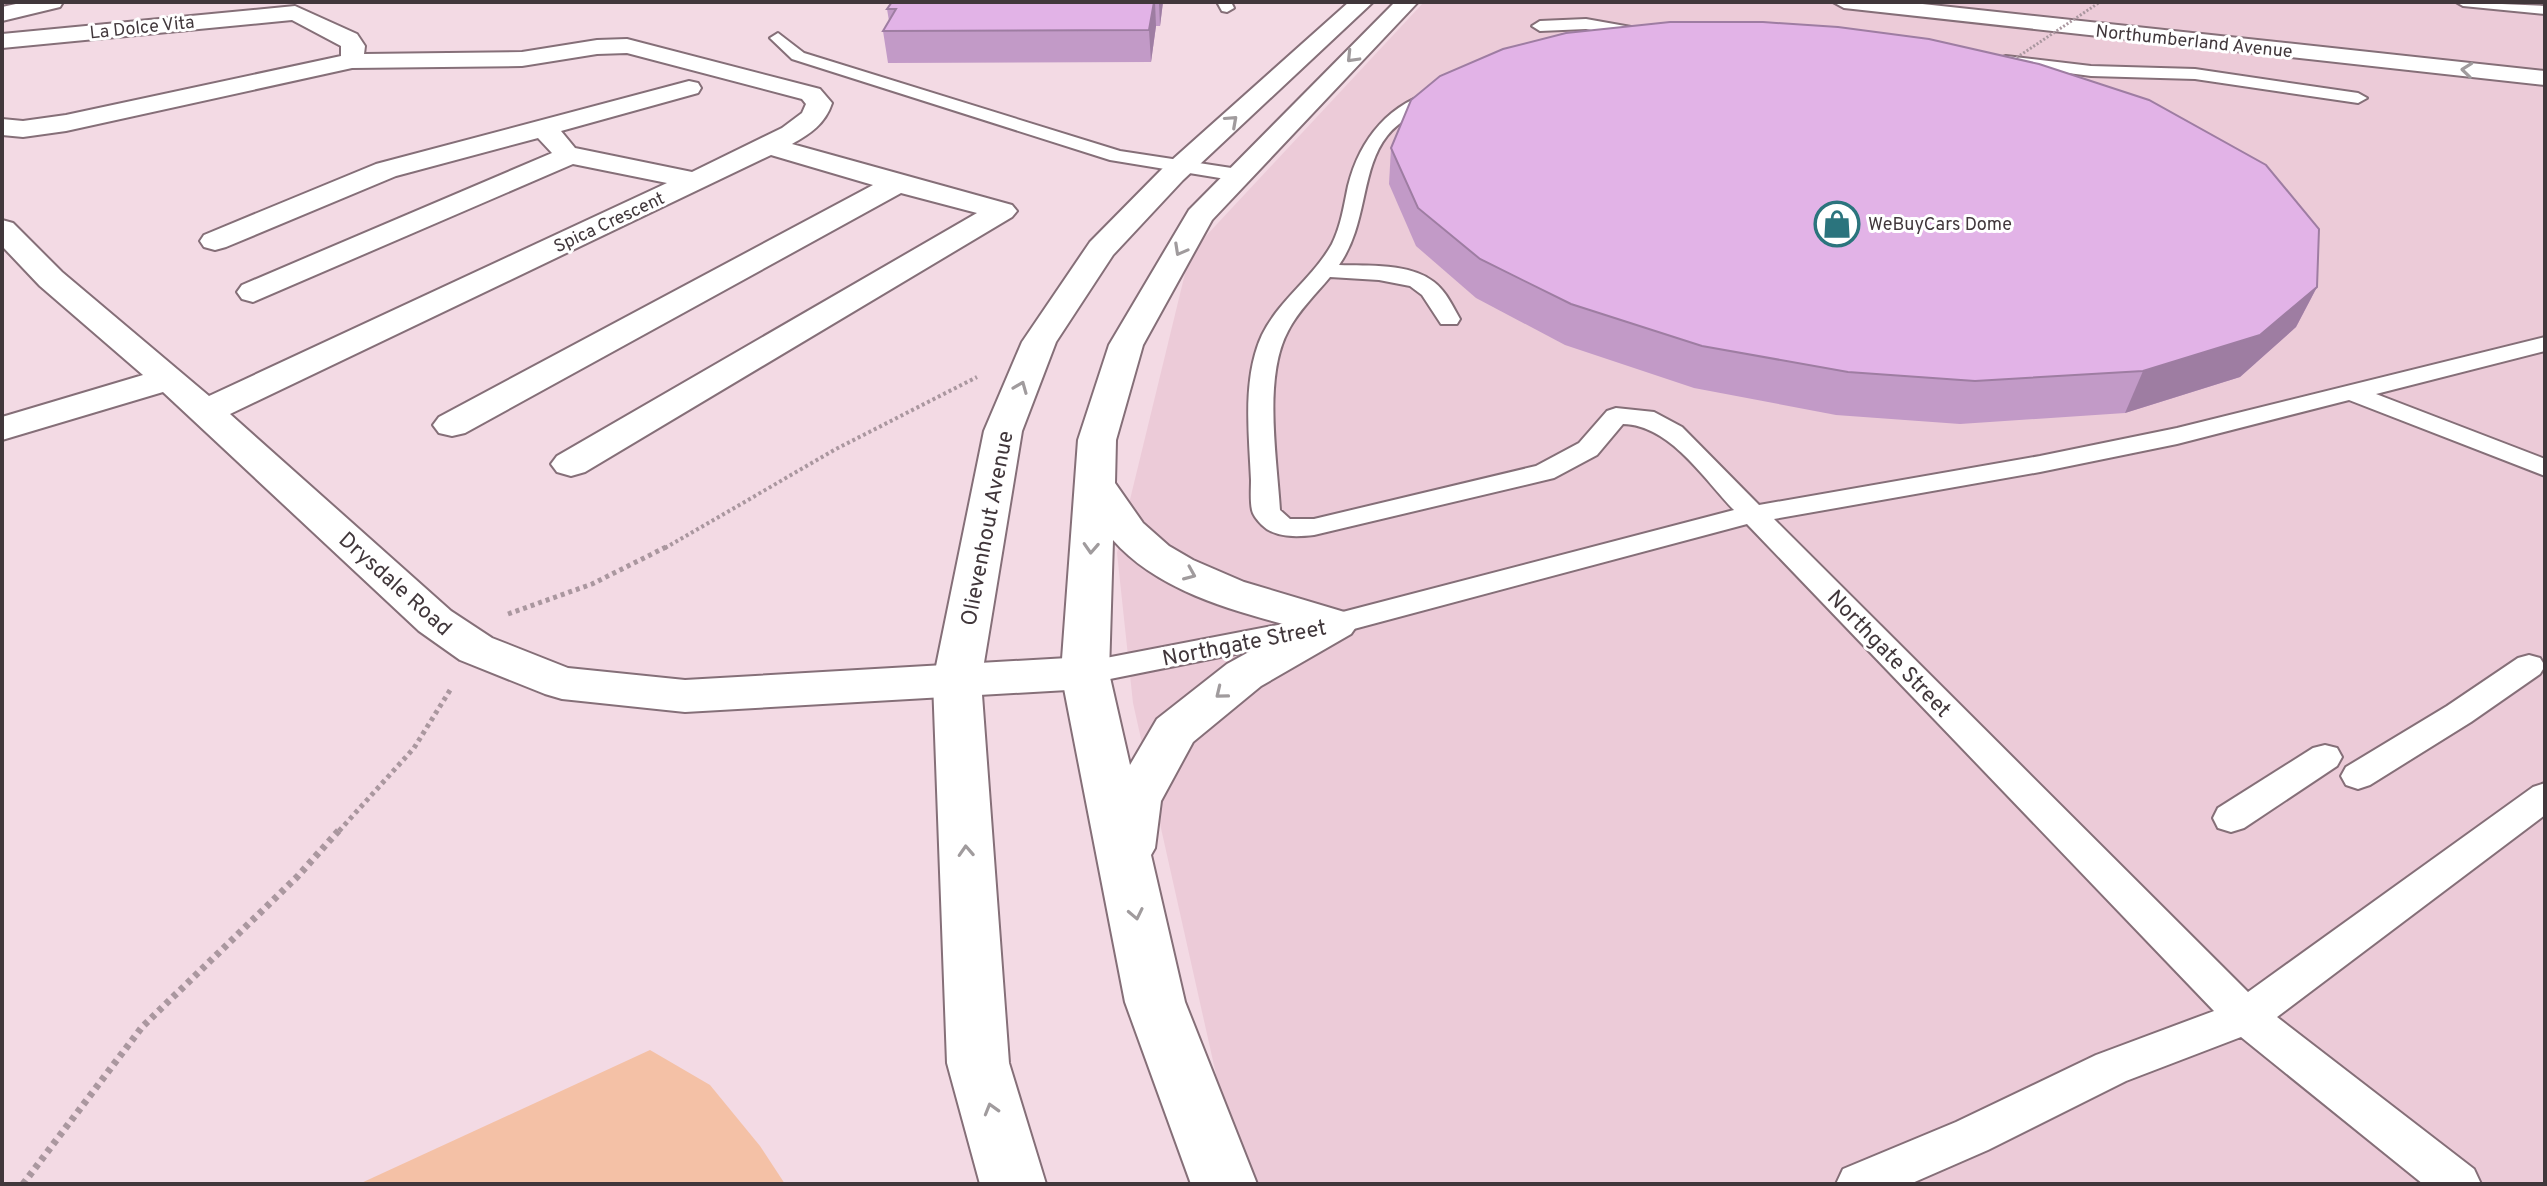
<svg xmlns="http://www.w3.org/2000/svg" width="2547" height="1186" font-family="Overpass,sans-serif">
	<rect width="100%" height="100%" fill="#f3dae4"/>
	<path fill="#eccbd8" d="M1424,2H2545V1184H1257L1226,1119L1133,703L1117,553L1190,253Z"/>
	<path fill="#f4c1a6" d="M650,1050L710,1085L760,1146L785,1184H359Z"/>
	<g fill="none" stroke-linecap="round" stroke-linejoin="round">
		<g stroke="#856f78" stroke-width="4">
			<g id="lane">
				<path d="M1217,2H1231L1234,8L1227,12L1222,11Z"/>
				<path d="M2456,2L2545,6V14L2463,6Z"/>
				<path d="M1586,19L1631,27L1639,32L1631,37L1586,29L1540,31L1532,26L1540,21Z"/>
				<path d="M778,33L804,53L1120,151L1238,169L1248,175L1238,181L1110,160L792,59L770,38Z"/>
				<path d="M2006,56L2091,66L2195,69L2358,93L2367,98L2358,103L2195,79L2091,76L2000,64V58Z"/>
				<path d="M1439,90L1447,95L1445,99C1425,108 1401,118 1387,136C1360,170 1368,224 1339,265C1368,266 1410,263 1434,282C1446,291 1453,307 1460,319L1457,324H1441L1422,295L1410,286L1379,280L1330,277C1316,294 1298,311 1288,331C1263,377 1277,459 1280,510L1290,519H1314L1536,466L1579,443L1607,411L1616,408L1654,412L1682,427L1759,505L2040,456L2177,428L2545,337V351L2376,394L2545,459V476L2349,400L2177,444L2040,472L1774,519L2248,992L2533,787L2545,783V815L2277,1017L2474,1169L2481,1184H2423L2241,1037L2126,1081L1988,1150L1910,1184H1836L1843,1169L1956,1122L2096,1055L2214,1011L1747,524L1335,634L1085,684L1074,681L1069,673L1074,665L1085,662L1335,614L1734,510C1704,479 1670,425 1623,424L1597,455L1554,478L1314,535C1297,537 1275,538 1262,525C1258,521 1253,515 1252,510C1250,501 1251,489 1251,480C1249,434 1242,378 1262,335C1279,300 1313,278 1332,244C1341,226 1344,205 1348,186C1360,138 1390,102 1439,90Z"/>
				<path d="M2529,655L2540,658L2545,666L2540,674L2471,722L2370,785L2358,789L2346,785L2341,776L2346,767L2447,706L2518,658Z"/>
				<path d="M2325,745L2337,748L2342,757L2337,766L2244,828L2231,832L2218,828L2213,818L2218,808L2313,748Z"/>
			</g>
		</g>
		<g stroke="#856f78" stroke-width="4">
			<g id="street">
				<path d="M25,2H63L60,7L2,21V7Z"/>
				<path d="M295,6L357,34L365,46L364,54L522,52L597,40L627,39L820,89L832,103C825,124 810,134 792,144L1012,205L1017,211L1012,217L585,472L571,476L557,472L551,464L557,456L977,213L901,193L465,433L452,436L439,433L433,425L439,417L873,185L771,155L230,414L451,611L492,638L568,668L685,680L1085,657L1102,662L1109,673L1102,684L1085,689L685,712L562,699L545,694L460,660L419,631L163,392L2,440V417L143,375L40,286L2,246V220L13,223L62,272L209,396L667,183L573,164L253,302L242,299L237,292L242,285L552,153L538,138L396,176L226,247L215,250L204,247L200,241L204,235L376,164L689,81L698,83L701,88L698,93L561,131L575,148L692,172L782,128L802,113L806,104L802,99L627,53L597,54L522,66L352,68L66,131L23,137L2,135V119L23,121L66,115L341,56V46L292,20L2,48V34Z"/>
			</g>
		</g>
		<g stroke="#856f78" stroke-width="4">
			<g id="secondary">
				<path d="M1349,2H1373L1183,180L1113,255L1056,342L1022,431L981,681L1009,1063L1046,1184H980L947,1063L933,681L984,431L1022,342L1090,242L1163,168Z"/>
				<path d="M1395,2H1418L1212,220L1143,345L1116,440L1115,483L1143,523L1169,546L1193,560L1244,582L1351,614L1358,624L1351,634L1261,686L1193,742L1161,801L1155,848L1151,855L1185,1002L1257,1184H1191L1125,1002L1061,673L1078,440L1109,345L1189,210ZM1113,540C1158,591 1231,610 1294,627L1227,664L1157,719L1130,765L1109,673Z"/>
				<path d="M1833,2H1904L2545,71V85L1844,8Z"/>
			</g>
		</g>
		<path stroke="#aa979f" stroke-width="4" stroke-dasharray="3 3" stroke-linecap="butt" d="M665,548L836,449L977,377"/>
		<g stroke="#aa979f" stroke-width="5" stroke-dasharray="4 4" stroke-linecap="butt">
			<path d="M508,614L592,584L668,546"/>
			<path d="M339,831L414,748L452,687"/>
		</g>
		<path stroke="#aa979f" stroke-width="7" stroke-dasharray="5 5" stroke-linecap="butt" d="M23,1184L142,1027L297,877L340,829"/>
		<use href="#lane" fill="#fff" fill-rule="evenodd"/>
		<use href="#street" fill="#fff" fill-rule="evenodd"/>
		<use href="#secondary" fill="#fff" fill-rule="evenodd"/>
		<path stroke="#aa979f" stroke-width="3" stroke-dasharray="2 2" stroke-linecap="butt" d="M2010,62L2100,2"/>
	</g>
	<g fill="#c29ac7">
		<path d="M892,2H1163L1160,26H1156L1151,62L888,63L883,31L889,21L887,9Z"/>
		<path d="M1391,148L2317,287L2296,327L2240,377L2125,413L1960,424L1836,415L1694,388L1565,345L1476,298L1416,246L1389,184Z"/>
	</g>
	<g fill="#9e7da2">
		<path d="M1154,2H1155L1156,26L1151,62L1149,30Z"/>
		<path d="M1159,2H1163L1160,26Z"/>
		<path d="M2317,287L2296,327L2240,377L2125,413L2143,371Z"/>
	</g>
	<g fill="#e2b3e7" stroke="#9e7da2" stroke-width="2">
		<path d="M892,2H1154L1149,30L883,31L896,9H887Z"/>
		<path d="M1670,22H1763L1838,27L1929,39L2039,64L2149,100L2266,165L2319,229L2317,287L2260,335L2143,371L1975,381L1848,372L1702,346L1571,304L1480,259L1418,208L1391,148L1411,100L1440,76L1503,49L1566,33Z"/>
	</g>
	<defs><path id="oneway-chevron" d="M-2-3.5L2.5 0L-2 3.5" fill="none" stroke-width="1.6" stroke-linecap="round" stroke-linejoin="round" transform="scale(2)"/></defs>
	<g stroke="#a09b9d">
		<use href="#oneway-chevron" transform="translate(1352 57) rotate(134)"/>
		<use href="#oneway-chevron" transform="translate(2467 70) rotate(-174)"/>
		<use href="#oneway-chevron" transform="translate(1232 121) rotate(-42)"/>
		<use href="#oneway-chevron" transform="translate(1180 250) rotate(119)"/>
		<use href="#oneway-chevron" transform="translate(1021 387) rotate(-68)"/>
		<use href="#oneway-chevron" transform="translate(1091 548) rotate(93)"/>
		<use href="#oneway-chevron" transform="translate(1190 574) rotate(23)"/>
		<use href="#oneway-chevron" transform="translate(1221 693) rotate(141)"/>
		<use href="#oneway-chevron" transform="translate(966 851) rotate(-93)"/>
		<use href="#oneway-chevron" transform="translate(1136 914) rotate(78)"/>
		<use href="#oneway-chevron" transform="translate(991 1109) rotate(-106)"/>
	</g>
	<defs>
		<g id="shop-ring" transform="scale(2.3)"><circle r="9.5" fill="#fff" stroke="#2b747d" stroke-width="1.5"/><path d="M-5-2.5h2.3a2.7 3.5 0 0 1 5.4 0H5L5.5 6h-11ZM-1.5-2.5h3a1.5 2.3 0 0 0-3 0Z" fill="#2b747d"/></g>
	</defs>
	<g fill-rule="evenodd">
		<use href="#shop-ring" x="1837" y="224"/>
	</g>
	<g text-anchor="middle" stroke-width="6" stroke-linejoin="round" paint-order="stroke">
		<g font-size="18" fill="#41373b" stroke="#fff">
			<text transform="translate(142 27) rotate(-6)" y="6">La Dolce Vita</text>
			<text transform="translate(2194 41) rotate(6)" y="6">Northumberland Avenue</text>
			<text transform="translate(609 222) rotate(-25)" y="6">Spica Crescent</text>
		</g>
		<g font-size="18" fill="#41373b" stroke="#fff" text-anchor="start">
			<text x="1868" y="230">WeBuyCars Dome</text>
		</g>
		<g font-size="22" fill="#41373b" stroke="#fff">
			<text transform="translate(986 528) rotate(-79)" y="8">Olievenhout Avenue</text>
			<text transform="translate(396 583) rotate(42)" y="8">Drysdale Road</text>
			<text transform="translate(1244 642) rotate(-11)" y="8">Northgate Street</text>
			<text transform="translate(1890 653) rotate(46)" y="8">Northgate Street</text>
		</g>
	</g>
	<rect width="2547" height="1186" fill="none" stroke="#41373b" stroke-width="8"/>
</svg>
